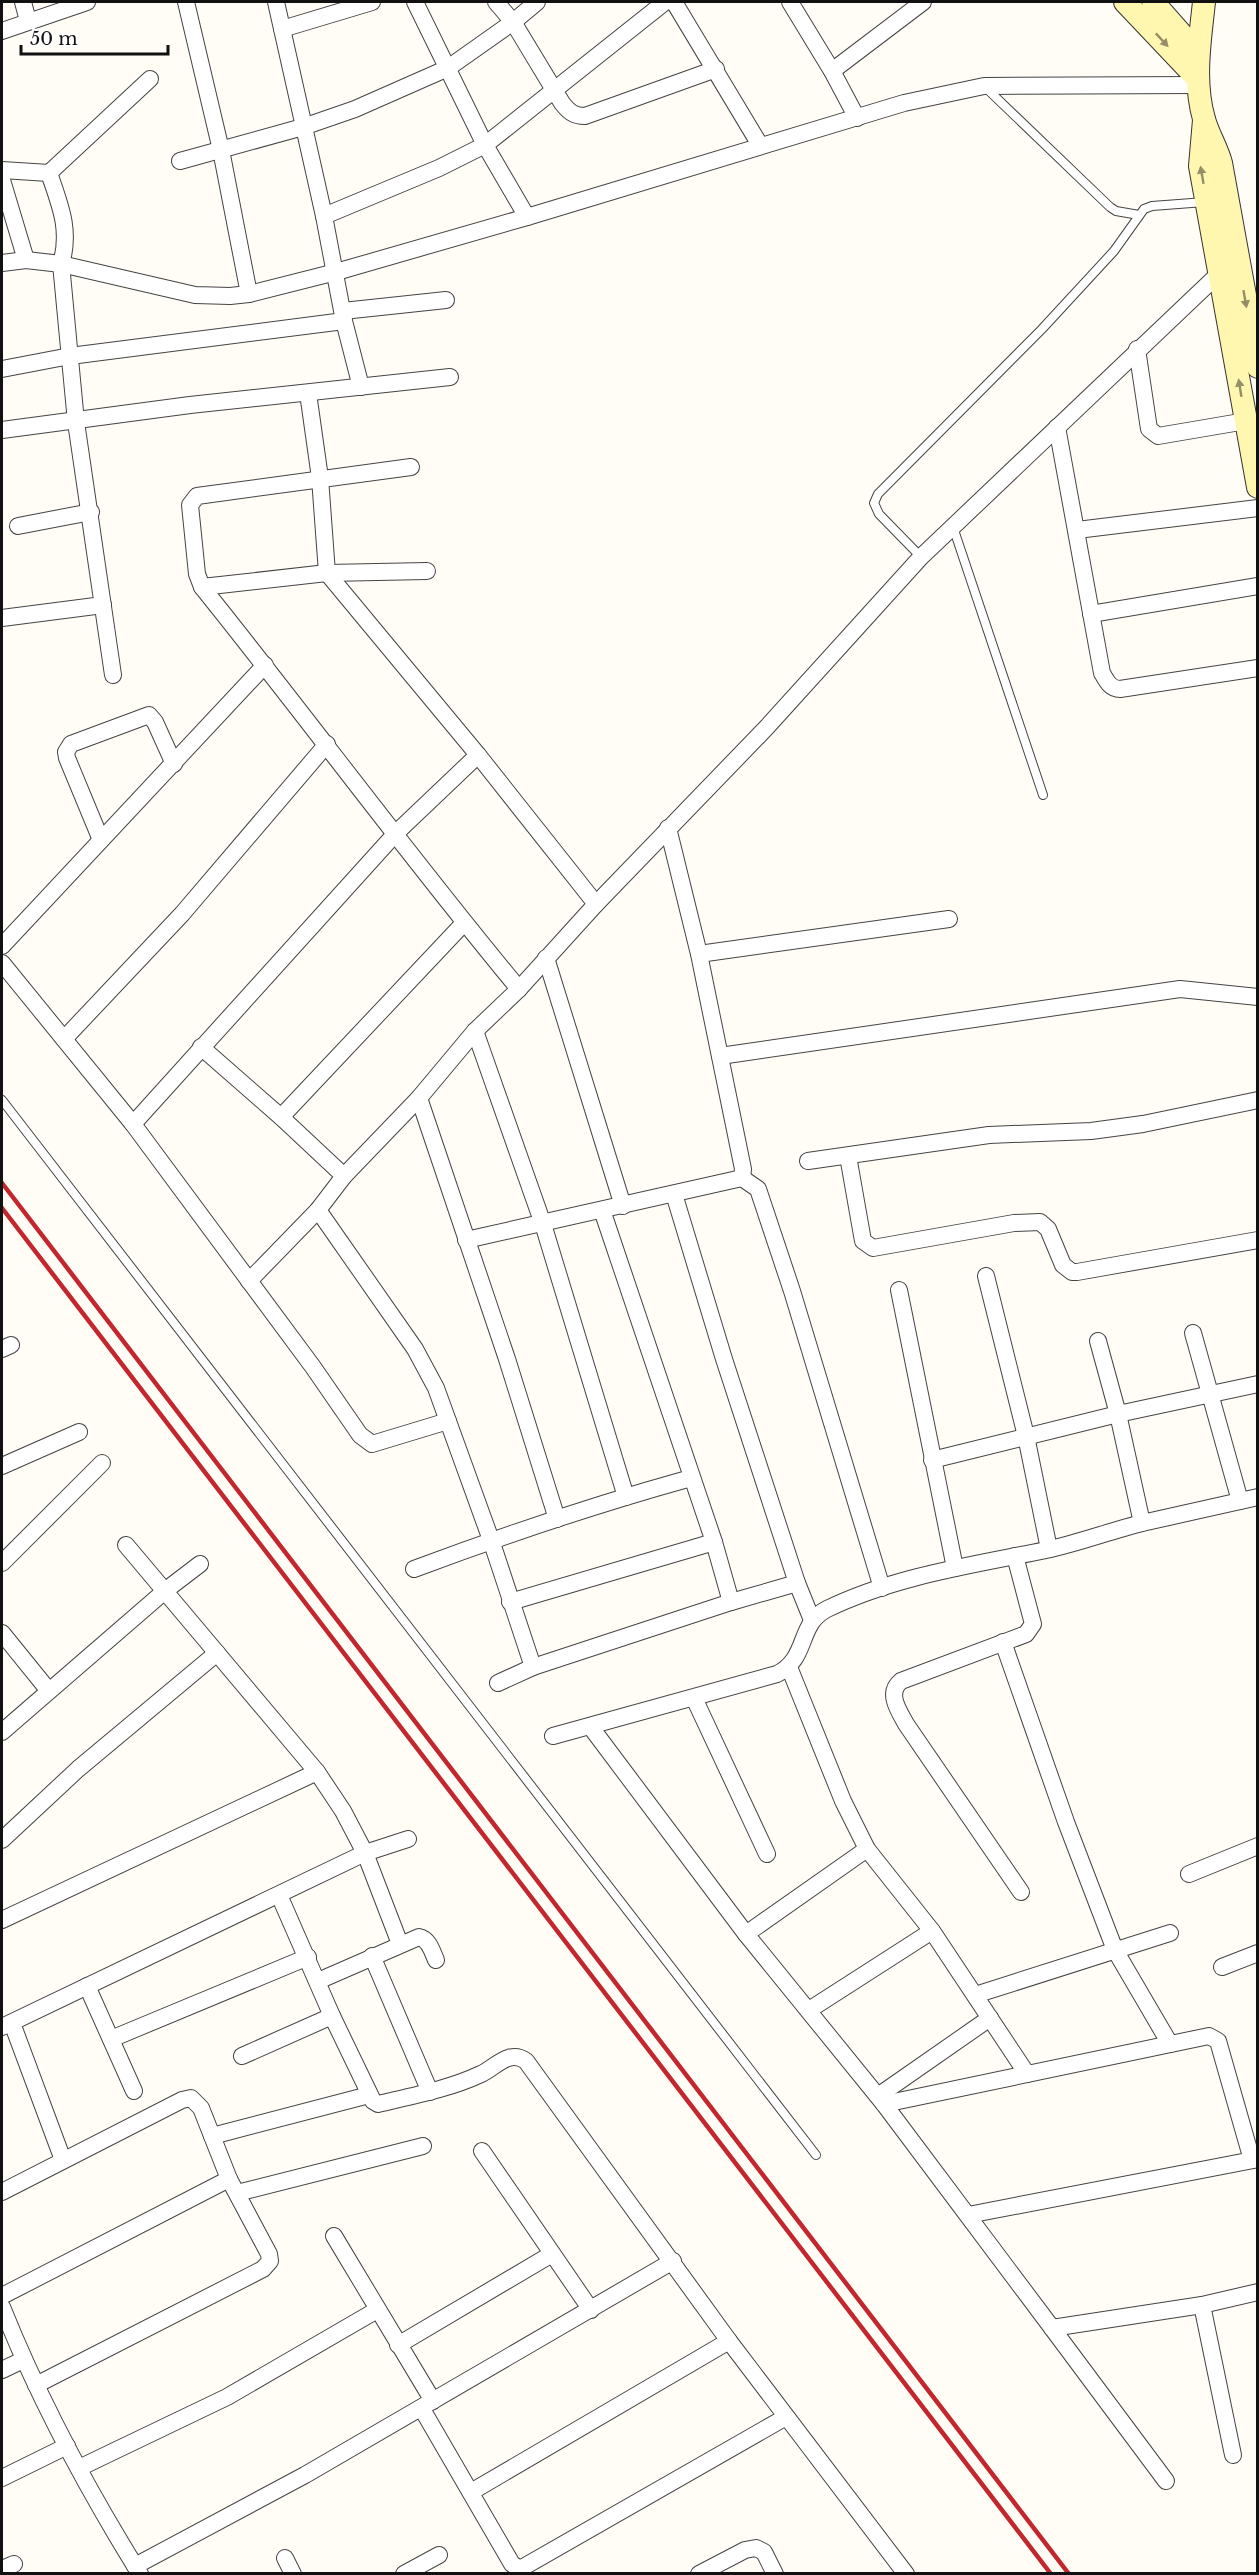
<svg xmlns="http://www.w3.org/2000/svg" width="1259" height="2575" font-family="'Libre Baskerville',serif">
	<rect width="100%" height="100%" fill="#fffdf5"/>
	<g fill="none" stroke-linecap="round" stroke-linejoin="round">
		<g stroke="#444" stroke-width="10">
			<g id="lane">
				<path d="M985,87L1110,207L1116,211L1139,215"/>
				<path d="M953,527L1043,795"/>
				<path d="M921,557L879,514L874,503L878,494L1042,329L1114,251L1144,209L1152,206L1205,202"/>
				<path d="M2,1100L816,2155"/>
			</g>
		</g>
		<g stroke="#444" stroke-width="18">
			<g id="street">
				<path d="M23,2L28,21"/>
				<path d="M186,2L221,150L249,294"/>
				<path d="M276,2L324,216L344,321L361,387"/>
				<path d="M415,2L485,145L527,217"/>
				<path d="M496,2L513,22L562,103C569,112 574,116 585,116L716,69"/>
				<path d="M674,2L760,145"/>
				<path d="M790,2L832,71L857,118"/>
				<path d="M282,29L372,2"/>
				<path d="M2,31L87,2"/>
				<path d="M832,71L923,2"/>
				<path d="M180,161L303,127L355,109L448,68L513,22L537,2"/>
				<path d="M2,170L49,173L150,79"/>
				<path d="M49,173C60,205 71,230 61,264L76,422L113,675"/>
				<path d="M2,180L26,260"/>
				<path d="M324,216L439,168L485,145L665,2"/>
				<path d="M2,263L26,260L61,264L195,295L230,296L249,294L336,272L527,217L904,103L984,86L1198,85"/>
				<path d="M343,311L446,300"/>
				<path d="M1137,349L1149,429L1158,436L1246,421"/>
				<path d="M2,369L70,356L344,321"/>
				<path d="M308,393L320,478L327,573L478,755L596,904"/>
				<path d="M1057,427L1102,673C1106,680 1110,689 1120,689L1258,668"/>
				<path d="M2,430L190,405L450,377"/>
				<path d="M411,467L197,496L190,505L197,574L202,587C309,720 410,858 519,989"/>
				<path d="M18,526L91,512"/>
				<path d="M1077,530L1258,508"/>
				<path d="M202,587L327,573L427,571"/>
				<path d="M1091,614L1258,586"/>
				<path d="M2,618L103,605"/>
				<path d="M668,828L699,954L743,1169L742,1178"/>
				<path d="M101,840L67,758L66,752L71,744L149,715L155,722L174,764"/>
				<path d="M2,946L265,665"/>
				<path d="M699,954L949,919"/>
				<path d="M546,958L623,1206"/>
				<path d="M2,963L133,1124L313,1367L360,1435L372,1444L448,1421"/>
				<path d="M475,1031L543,1224L626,1497"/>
				<path d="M64,1039L182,914L327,744"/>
				<path d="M201,1047L281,1117L344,1176"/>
				<path d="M720,1056L1180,989L1258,997"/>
				<path d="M419,1098L507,1359L557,1519"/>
				<path d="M281,1117L464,923"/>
				<path d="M133,1124L396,833L478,755"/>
				<path d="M848,1156L863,1241L873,1248L1014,1223L1040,1222L1048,1229L1063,1265L1072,1272H1077L1258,1240"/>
				<path d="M808,1161L989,1135L1091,1131L1143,1124L1258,1100"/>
				<path d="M674,1194L724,1359L797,1583L812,1620"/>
				<path d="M318,1210L415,1349L436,1388L491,1540L533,1667"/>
				<path d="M602,1210L714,1542L731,1602"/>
				<path d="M466,1240L742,1178L758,1189L792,1291L882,1588"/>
				<path d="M986,1276L1026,1436L1049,1549"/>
				<path d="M249,1281L318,1210L344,1176L419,1098L475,1031L519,989L596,904L767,727L921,557L1226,267"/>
				<path d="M899,1290L955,1568"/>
				<path d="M1193,1333L1240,1501"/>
				<path d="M1098,1341L1118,1414L1142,1523"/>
				<path d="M2,1349L11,1345"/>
				<path d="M932,1460L1118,1414L1258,1384"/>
				<path d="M2,1466L79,1432"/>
				<path d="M126,1545L317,1772L343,1811L365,1853L400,1944"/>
				<path d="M1015,1556L1033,1624L1026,1634L901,1681C886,1693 899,1711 906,1724L1021,1892"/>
				<path d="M2,1563L102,1463"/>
				<path d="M414,1569C505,1535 597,1504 691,1478"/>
				<path d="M510,1602L714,1542"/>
				<path d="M2,1633L49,1691"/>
				<path d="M1003,1642L1066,1822L1115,1950L1170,2044"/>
				<path d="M789,1667L843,1801L867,1849L932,1931L1027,2074"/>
				<path d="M498,1683L533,1667L731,1602L797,1583"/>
				<path d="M694,1698L767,1854"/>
				<path d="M590,1726L746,1934L884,2104L1052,2328L1202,2305L1258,2292"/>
				<path d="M2,1732L166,1590L200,1564"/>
				<path d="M553,1736L777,1674C809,1658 797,1624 827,1609C895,1576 973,1565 1046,1550C1079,1543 1110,1531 1142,1523C1181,1514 1219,1506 1258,1497"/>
				<path d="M2,1840L78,1769L217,1653"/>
				<path d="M1189,1874L1258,1846"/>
				<path d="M279,1895L332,2016L373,2101L378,2104C412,2096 449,2089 481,2074C496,2067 509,2049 526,2061L729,2341L906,2574"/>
				<path d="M2,1920L317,1772"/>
				<path d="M746,1934L867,1849"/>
				<path d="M372,1956L430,2092"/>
				<path d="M1222,1967L1258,1953"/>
				<path d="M318,1981L419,1937C429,1939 432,1951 436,1960"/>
				<path d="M87,1986L134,2091"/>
				<path d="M975,1995L1170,1933"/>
				<path d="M809,2010L932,1931"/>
				<path d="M12,2023L63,2160"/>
				<path d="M2,2027L365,1853L408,1839"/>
				<path d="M111,2039L308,1957"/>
				<path d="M242,2056L332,2016"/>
				<path d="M878,2096L990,2018"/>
				<path d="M884,2104L1209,2036L1218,2041L1252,2160"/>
				<path d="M212,2136L369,2095"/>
				<path d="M482,2151L591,2310"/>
				<path d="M2,2192L182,2100L191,2098L201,2108L229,2179L269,2254L270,2261L263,2269L36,2385"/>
				<path d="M237,2193L423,2146"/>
				<path d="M968,2215L1258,2159"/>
				<path d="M334,2236L433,2401"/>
				<path d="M2,2296L229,2179"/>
				<path d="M1202,2305L1233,2455"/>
				<path d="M2,2307C39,2399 87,2489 140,2574"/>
				<path d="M1052,2328L1166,2481"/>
				<path d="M398,2345L552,2254"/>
				<path d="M2,2370L23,2360"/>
				<path d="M422,2409L512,2564L520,2569L786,2417"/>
				<path d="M79,2468L227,2397L377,2310"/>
				<path d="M2,2478L67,2446"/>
				<path d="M471,2492L729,2341"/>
				<path d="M285,2558L293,2574"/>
				<path d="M135,2566L305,2475L673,2261"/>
				<path d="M2,2569L14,2564"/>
				<path d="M404,2574L439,2555"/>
				<path d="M699,2574L745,2550L756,2548L764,2552L775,2574"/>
			</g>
		</g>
		<g stroke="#333" stroke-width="24">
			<g id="secondary">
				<path d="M1125,2L1198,79"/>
				<path d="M1153,2L1198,53"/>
				<path d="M1204,2C1200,40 1193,81 1204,119C1208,134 1217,148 1221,163L1258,367"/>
				<path d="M1204,120L1200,166L1258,487"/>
			</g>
		</g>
		<use href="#lane" stroke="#fff" stroke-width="8"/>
		<use href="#street" stroke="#fff" stroke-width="16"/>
		<use href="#secondary" stroke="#fff6b0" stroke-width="22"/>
		<g stroke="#c4262e" stroke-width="4.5">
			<path d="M2,1183L1069,2574"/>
			<path d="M2,1208L1051,2574"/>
		</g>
	</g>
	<defs><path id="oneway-solid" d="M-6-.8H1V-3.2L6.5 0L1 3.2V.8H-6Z" transform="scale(1.5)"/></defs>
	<g fill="#948f68">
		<use href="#oneway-solid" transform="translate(1162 40) rotate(47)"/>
		<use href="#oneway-solid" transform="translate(1202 175) rotate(-100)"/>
		<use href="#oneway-solid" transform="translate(1245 299) rotate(80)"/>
		<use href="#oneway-solid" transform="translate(1240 388) rotate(-99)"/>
	</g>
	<rect width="1259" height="2575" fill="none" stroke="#111111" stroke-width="6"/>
	<path d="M21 45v9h147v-9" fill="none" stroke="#111111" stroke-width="3"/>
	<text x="30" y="45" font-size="18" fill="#111111" stroke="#ffffff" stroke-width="4.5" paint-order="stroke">50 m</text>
</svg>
